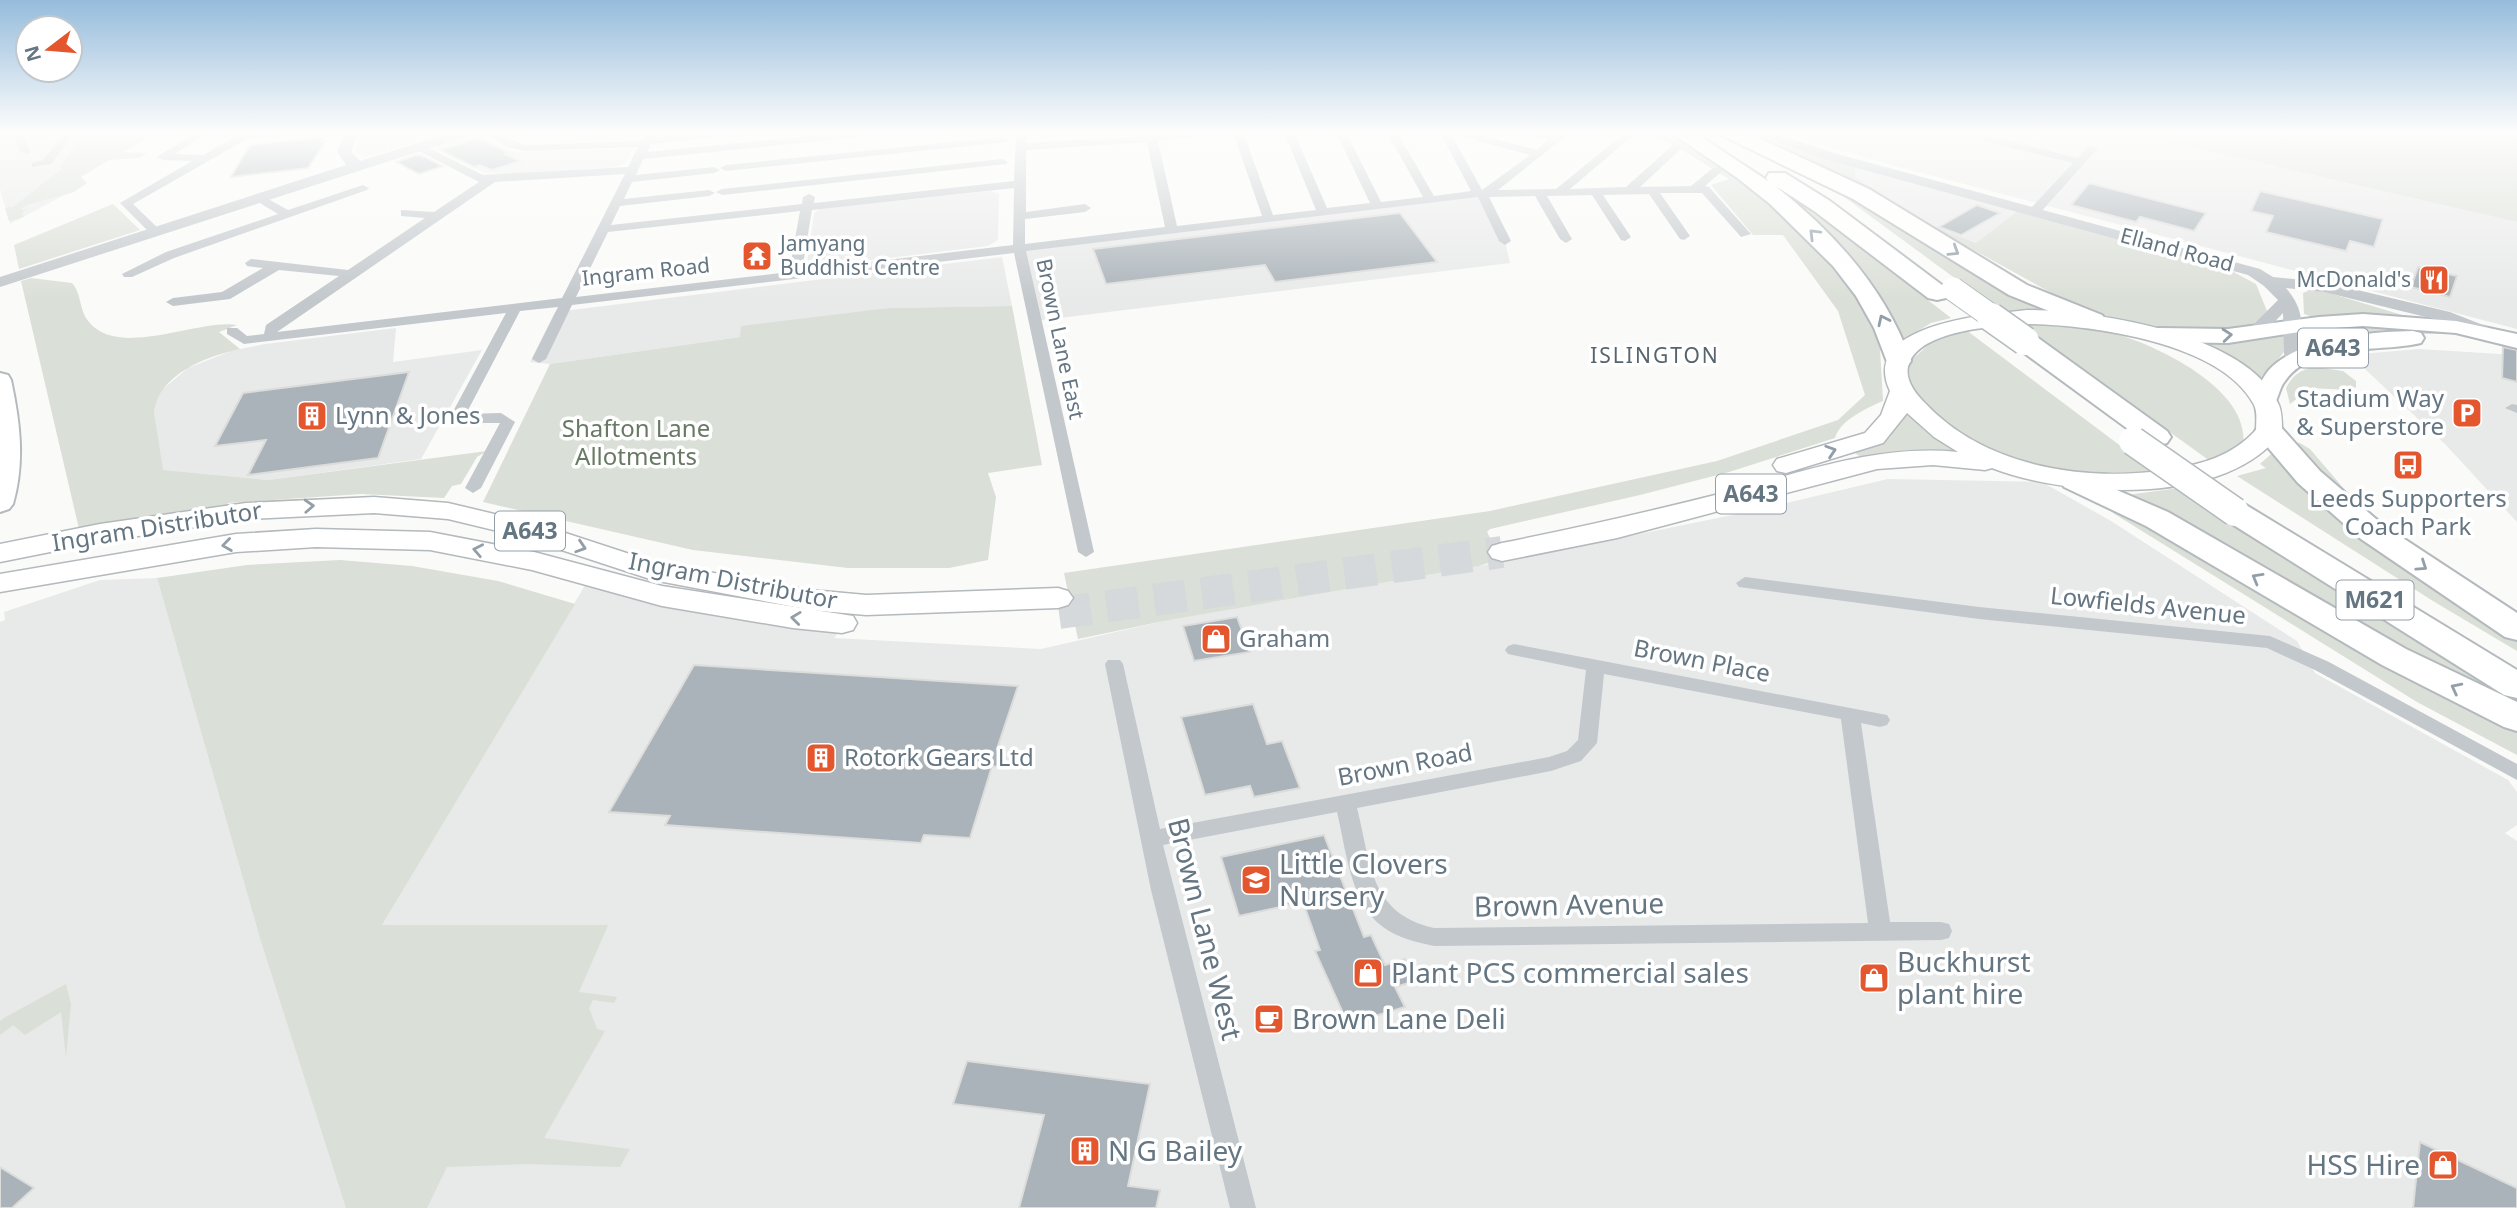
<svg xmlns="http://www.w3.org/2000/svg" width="2517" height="1208" font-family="'Noto Sans',sans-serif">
	<rect width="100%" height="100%" fill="#fafaf8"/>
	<g fill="#e8e9e9">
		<path d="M0,132H84L60,166L87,183L10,224L0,189Z"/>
		<path d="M361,132H417L414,143L366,157L355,152Z"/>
		<path d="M569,132H637L633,140L560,143Z"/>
		<path d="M1779,132H2126L2517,222V329L1888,164Z"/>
		<path d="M476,134L514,152L632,149L626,163L614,167L505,175L483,172L433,147Z"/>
		<path d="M1856,166L2020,209L1976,243L1933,226L1855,177Z"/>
		<path d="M991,191L999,194L998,240L988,246L814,267L807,264L814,213L820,209Z"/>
		<path d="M1482,194L1505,241L1510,263L1035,321L1019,249Z"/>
		<path d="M1002,257L1012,306L889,308L740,337L550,364L530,362L555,312Z"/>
		<path d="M396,328L393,362L482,350L421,459L268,480L162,470L154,412L155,403L163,389L188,368L231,351L265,344Z"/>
		<path d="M2418,349L2517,355V522L2445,444L2350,355Z"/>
		<path d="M1888,479L2042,482L2111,521L2297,641L2315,673L2508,780L2517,792V825L2505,833L2517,841V1208H0V622L5,620L4,612L100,580L157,578L259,935L382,925L590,577L846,623L834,638L1041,649L1164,621L1507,561L1752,511Z"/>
	</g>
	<g fill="#dadfd7">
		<path d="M84,132H155L124,152L147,153L140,158L109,160L81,177L87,183L74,192L26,205L21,210H25L22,214L24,217L9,221L5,208L13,207L62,169L60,167Z"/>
		<path d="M1642,132H1667L1686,141L1757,190L1803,233L1844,280L1869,314L1880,349L1883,401C1867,408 1840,420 1835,438L1729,472L1640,495L1490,529L1487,532L1501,559L1479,566L1164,621L1078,639L1064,573L1490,511L1717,461L1838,420L1865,395L1838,311L1783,235H1753L1711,185L1729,179L1677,147Z"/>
		<path d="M2126,132H2517V222Z"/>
		<path d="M1748,133L1856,166L1855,177L1933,226L1976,243L2020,209L2226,268L2256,284L2267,311L2259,323L2234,330L2161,329L2115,320L2066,301L1972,249Z"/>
		<path d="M1753,172L1831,225L1951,318L1931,323L1898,343L1889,319Z"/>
		<path d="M1820,177L2052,311L2001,312L1832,188Z"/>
		<path d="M113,204L140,230L19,269L14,245Z"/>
		<path d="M31,278L72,283C82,294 79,311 89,322C119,359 198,319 237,325L219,332L240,349C207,356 159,374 154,412L163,470L268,480L487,451L477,457L461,484L452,486L444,498L361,494L228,503L225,508L80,533L21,281Z"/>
		<path d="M2310,290L2326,292L2412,318L2378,315L2313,317L2304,314L2303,293Z"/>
		<path d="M1012,306L1042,465L988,473L996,497L988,560L949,568H848L693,550L483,502L550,364L740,337L741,326L889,308Z"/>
		<path d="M2046,322C2066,325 2087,327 2106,331C2151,342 2252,388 2243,446L2210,461L2018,323Z"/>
		<path d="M2353,324L2455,332L2457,334H2403L2338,340L2326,326Z"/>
		<path d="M1966,330L2154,471C2082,477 2011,467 1950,426C1937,417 1918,404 1912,389C1909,381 1909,371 1908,363L1934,340Z"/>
		<path d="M2288,334C2289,359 2268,363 2258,383L2185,339Z"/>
		<path d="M2315,367L2343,371L2356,381V387L2349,390L2310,388L2290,404L2286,388C2294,374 2300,370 2315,367Z"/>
		<path d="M1905,412L1929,432L1965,453L1908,451L1862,458L1855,453L1890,437Z"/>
		<path d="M2298,442L2310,449L2345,490L2416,550L2349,504L2302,453Z"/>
		<path d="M2279,447L2517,638V651L2433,601L2237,476L2266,468L2260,464Z"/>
		<path d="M2179,488L2384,622L2517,701V708L2127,495Z"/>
		<path d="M2111,507L2517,726V755L2417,702L2113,513Z"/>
		<path d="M340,560L412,566L498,581L575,604L382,925H608L579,992L617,997L614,1003L593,1000L589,1008L597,1029L605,1031L544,1138L630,1149L620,1167L528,1164L447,1167L427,1208H346L259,935L157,578L247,565Z"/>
		<path d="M66,984L71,1004L66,1057L61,1012L25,1035L13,1025L0,1035V1021L4,1018Z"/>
	</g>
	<g fill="#aab3b9" stroke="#dcdcda" stroke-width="2">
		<path d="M324,137L321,142H325L308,168L231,177L250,145Z"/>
		<path d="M478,138L509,153L505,154L520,161L492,170L480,165L474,167L440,150Z"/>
		<path d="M417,155L423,156L443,166L419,174L396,162Z"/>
		<path d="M2089,183L2206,213L2194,231L2140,217L2136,222L2071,205Z"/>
		<path d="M2260,191L2383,219L2374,247L2350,241L2346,251L2266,232L2273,216L2251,211Z"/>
		<path d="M1977,205L2000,213L1961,235L1939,227Z"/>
		<path d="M1400,213L1437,262L1275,282L1265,265L1106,284L1093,249Z"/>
		<path d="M2418,267L2457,276L2450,297L2411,287Z"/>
		<path d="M2503,347L2517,350V382L2502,378Z"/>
		<path d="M409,372L378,458L248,475L266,440L215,446L243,393Z"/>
		<path d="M1237,617L1250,652L1194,661L1183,626Z"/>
		<path d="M694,665L1018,686L997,749L1005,750L1000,767L992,766L970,838L924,835L921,843L665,825L670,816L609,812Z"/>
		<path d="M1253,704L1267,744L1282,741L1300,788L1254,797L1250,786L1205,795L1181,717Z"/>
		<path d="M1324,835L1364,937L1371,935L1385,965L1405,959L1415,981L1395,987L1405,1007L1348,1024L1315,951L1320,950L1303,902L1239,916L1221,857Z"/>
		<path d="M967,1061L1150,1084L1128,1186L1160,1190L1156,1208H1019L1044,1115L953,1104Z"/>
		<path d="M2420,1142L2517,1188V1208H2413Z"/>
		<path d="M0,1167L34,1188L12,1208H0Z"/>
	</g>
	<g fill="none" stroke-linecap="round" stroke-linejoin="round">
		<path stroke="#d5d9db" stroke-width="32" stroke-dasharray="32 16" stroke-linecap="butt" d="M1059,613L1502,552"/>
		<g stroke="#b5babe" stroke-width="4">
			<g id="primary">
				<path d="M2363,314L2456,321L2517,334V348L2456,333L2363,326L2319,329L2228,343L2159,342L2151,340L2148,335L2151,330L2159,328L2228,329L2319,317Z"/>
				<path d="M2413,331L2421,333L2424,338L2421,343C2381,353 2313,341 2285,381C2279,388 2279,398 2273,406H2257L2253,401C2257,391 2261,380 2268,371C2298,337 2370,332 2413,331Z"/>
				<path d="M0,373L8,375L11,380C20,422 25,462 13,504L9,509L0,512Z"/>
			</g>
		</g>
		<g stroke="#b4b9bd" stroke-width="3">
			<g id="trunk">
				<path d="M2028,310C2096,311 2248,333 2279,405C2282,413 2282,422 2282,431C2230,507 2069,498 1992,468L1985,470L1933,465L1877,469L1617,538L1502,561L1492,558L1488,552L1492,546L1502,543C1578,528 1652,511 1727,492C1803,472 1879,444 1958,452L1934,437L1907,413L1883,443L1786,473L1777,471L1773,465L1777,459L1865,433L1881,415L1890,391C1858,324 1988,314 2028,310ZM2028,324C2091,325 2219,342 2253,403C2258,411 2256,421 2256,430C2231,457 2202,464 2167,470C2084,482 1985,467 1925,403C1915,393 1902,377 1910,361C1926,329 1997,326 2028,324Z"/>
				<path d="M374,497L448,503L541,525L657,563L811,590L866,595L1058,588L1068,591L1073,598L1068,605L1058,608L866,615L811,610L653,580L522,537L448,519L374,513L246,519L100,542L0,562V544L100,524L246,503Z"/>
				<path d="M316,529L430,532L534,552L662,586L853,616L857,623L853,630L842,633L793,628L662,606L532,570L430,550L316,547L236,552L0,592V574L236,534Z"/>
			</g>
		</g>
		<g stroke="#b4b9bd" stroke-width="4">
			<g id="motorway">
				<path d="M1670,132H1694L1768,181L1766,178L1769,173H1785L1830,201L1946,288L1949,293L1946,298L1937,300L1928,298L1814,211L1774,185C1834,232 1886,289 1911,361L1907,367L1898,369L1889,367L1874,328L1856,296L1833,266L1770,204L1736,177Z"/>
				<path d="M1720,132H1746L1869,189L2027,285L2102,315L2106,320L2102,325L2093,328L2084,325L2009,295L1853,199L1723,136Z"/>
				<path d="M2025,333L2034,335L2167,431L2171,437L2167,443L2157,446L2147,443L2016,347L2012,341L2016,335Z"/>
				<path d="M2269,422L2279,425L2320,471L2383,525L2517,613V640L2505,637L2361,539L2298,483L2259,437L2255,431L2259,425Z"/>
				<path d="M2075,472L2168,512L2406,649L2517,702V731L2504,727L2382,665L2146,526L2064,487L2060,481L2064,475Z"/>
				<path d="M2235,503L2246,505L2517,670V698L2504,695L2224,519L2220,512L2224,505Z"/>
			</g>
		</g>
		<g fill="#c3c8cc" fill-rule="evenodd">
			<path d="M18,132H28L24,137L30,152L29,154L20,152L14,137Z"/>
			<path d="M65,132H75L51,164L32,167V163L43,160Z"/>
			<path d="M196,132H208L175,154L203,155L244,132H290L285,135L247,139L133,204L161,231L151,234L120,203L192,161L163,160L157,157Z"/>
			<path d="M482,132H494L525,145L641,141L646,132H656L654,137L707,132H740L735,135L651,144L647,152L850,132H884L879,135L643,159L636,175L714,167L720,170L714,173L632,182L624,199L709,190L715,193L709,196L620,206L611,225L802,204L803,197L809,194L815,197L814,203L1014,181L1016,132H1026V143L1215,132L1210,135L1158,141L1177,226L1262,216L1233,132H1243L1273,215L1316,210L1284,132H1294L1327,208L1370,203L1336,132H1346L1381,202L1423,197L1387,132H1397L1434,196L1471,191L1440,132H1450L1482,190L1530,155L1454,134L1453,132H1469L1537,150L1548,140L1523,132L1555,135L1560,132H1571L1498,190L1556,189L1626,132H1637L1570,189L1626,187L1673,145H1681V149L1640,187L1691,186L1713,168H1721V172L1705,186L1709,187L1751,234L1741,237L1702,193H1660L1690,236L1684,240L1680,239L1649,194L1603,195L1631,237L1625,241L1621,240L1592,195L1547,196L1572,239L1566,243L1560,239L1535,196L1489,197L1511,241L1505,245L1499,241L1478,197L1026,251L1094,552L1086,557L1078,552L1014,253L572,305L546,359L539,363L532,359L558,307L520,311L466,414L501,413L515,422L481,488L473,493L465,488L500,423H456L449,419L506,313L244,344L227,334V328H237L247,336L264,334L266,325L339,276L279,270L230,299L173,306L166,302L173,298L222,292L263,268L247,266L245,263L251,259L348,270L425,218L401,216V210L434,212L479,182L415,149V145H423L483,175L628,167L638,147L525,151L507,147ZM1147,142L1165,227L1025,244V219L1085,212L1091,208L1085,204L1026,212V150ZM625,174L562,298L277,332L495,182ZM1014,188L1013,245L802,270L812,210ZM800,211L789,272L576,297L608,232Z"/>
			<path d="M1959,132H1971L2078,158L2089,146L2098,148L2039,214H2031V208L2073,163L1959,135Z"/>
			<path d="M1003,137L1008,140L1007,142L726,171L720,168L726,165Z"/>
			<path d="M1002,159L1008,162L1006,164L722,195L716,192L722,189Z"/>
			<path d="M363,185L369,188L367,190L174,258L132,277H124L122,274L166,252L278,214L255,200V196H263L288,210Z"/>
			<path d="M2512,404L2517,405V413L2505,408Z"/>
			<path d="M1745,577L1979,607L2270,636L2329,662L2517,764V780L2315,670L2267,648L1979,619L1739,587L1736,583Z"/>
			<path d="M1514,644L1887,715L1890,720L1887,725L1880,727L1861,723L1890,922H1941L1949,924L1952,931L1949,938L1941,940L1434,946C1417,942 1397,938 1383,927C1350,903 1346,849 1337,812L1163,845L1256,1208H1230L1151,890L1105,664L1108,660H1120L1123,664L1160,829L1549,757L1567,751L1578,740L1586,670L1508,654L1505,650L1508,646ZM1604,674L1841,719L1868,923L1434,928C1369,913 1371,863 1357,808L1551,771L1581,761L1597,743Z"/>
		</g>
		<g fill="#c3c8cc" fill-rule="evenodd">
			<path d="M345,132H359L351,152L360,161L452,132H472L470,135L0,287V277L346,165L337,152Z"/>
			<path d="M1750,132H1770L1834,153L2260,269L2273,277L2324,282L2450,312L2488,327L2491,331L2482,336L2438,320L2324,292L2286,288C2311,318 2296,331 2304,362L2301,366H2289L2284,354L2283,313L2262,335H2250L2247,331L2278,300L2264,286L2248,275L1824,159Z"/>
		</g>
		<use href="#primary" fill="#fff" fill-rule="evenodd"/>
		<use href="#trunk" fill="#fff" fill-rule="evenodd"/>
		<use href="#motorway" fill="#fff" fill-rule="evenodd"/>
		<g stroke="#b4b9bd" stroke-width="25" stroke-linecap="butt">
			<path id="motorway-bridge-far1" d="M1953,289L1994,318"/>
		</g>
		<g stroke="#b4b9bd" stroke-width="31" stroke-linecap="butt">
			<g id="motorway-bridge">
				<path d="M1991,317L2025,341"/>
				<path d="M2133,441L2235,512"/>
			</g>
		</g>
		<use href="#motorway-bridge-far1" stroke="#fff" stroke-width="23"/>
		<use href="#motorway-bridge" stroke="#fff" stroke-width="28"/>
	</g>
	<defs><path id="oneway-chevron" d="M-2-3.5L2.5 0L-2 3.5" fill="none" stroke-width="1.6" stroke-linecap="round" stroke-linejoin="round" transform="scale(1.75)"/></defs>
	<g stroke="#939fa8">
		<use href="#oneway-chevron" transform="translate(1814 234) rotate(-135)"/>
		<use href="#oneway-chevron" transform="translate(1954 251) rotate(32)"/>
		<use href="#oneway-chevron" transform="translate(1883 320) rotate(-116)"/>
		<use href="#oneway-chevron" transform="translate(2227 335) rotate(-5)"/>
		<use href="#oneway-chevron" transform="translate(1831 451) rotate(-18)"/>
		<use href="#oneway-chevron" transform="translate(309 506) rotate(-3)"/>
		<use href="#oneway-chevron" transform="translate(227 545) rotate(172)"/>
		<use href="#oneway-chevron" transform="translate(581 547) rotate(18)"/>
		<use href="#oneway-chevron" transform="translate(478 550) rotate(-169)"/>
		<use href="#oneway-chevron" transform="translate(2422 566) rotate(34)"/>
		<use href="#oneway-chevron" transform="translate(2257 578) rotate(-150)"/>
		<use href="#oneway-chevron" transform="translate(796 618) rotate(-173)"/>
		<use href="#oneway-chevron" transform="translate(2456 688) rotate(-153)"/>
	</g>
	<linearGradient id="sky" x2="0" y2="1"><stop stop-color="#96bcdc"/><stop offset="0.44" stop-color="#fdfdfc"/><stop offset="1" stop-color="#fdfdfc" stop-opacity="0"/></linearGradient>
	<rect width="2517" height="301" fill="url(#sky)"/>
	<defs>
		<g id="temple-square" transform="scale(1.575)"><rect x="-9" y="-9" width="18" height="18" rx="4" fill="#e4572e" stroke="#fff"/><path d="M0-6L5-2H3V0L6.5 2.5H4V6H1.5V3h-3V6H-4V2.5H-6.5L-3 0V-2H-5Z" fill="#fff"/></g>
		<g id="restaurant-square" transform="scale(1.575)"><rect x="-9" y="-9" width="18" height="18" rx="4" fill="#e4572e" stroke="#fff"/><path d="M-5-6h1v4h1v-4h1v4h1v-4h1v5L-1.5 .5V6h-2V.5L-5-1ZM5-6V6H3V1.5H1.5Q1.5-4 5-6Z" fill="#fff"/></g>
		<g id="parking-square" transform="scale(1.575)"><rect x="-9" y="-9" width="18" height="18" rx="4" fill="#e4572e" stroke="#fff"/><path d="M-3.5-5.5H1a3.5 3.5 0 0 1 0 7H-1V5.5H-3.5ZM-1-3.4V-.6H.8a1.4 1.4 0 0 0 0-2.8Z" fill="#fff"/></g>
		<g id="building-square" transform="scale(1.575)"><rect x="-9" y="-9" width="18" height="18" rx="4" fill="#e4572e" stroke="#fff"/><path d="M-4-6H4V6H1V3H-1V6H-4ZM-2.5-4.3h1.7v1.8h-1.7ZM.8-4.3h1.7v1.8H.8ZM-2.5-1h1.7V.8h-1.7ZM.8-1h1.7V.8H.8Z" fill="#fff"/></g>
		<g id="bus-square" transform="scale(1.575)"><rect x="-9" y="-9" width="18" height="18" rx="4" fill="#e4572e" stroke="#fff"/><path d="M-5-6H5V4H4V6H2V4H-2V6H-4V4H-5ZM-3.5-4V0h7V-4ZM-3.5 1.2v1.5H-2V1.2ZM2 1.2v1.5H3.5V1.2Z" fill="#fff"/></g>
		<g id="shop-square" transform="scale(1.575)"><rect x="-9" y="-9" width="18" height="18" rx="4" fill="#e4572e" stroke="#fff"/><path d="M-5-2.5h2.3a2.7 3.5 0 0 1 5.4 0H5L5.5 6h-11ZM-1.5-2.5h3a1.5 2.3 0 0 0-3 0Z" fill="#fff"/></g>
		<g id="school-square" transform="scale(1.575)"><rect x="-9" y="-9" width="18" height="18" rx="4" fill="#e4572e" stroke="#fff"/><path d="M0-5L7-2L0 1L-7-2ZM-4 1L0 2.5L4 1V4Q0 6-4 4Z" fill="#fff"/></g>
		<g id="cafe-square" transform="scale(1.575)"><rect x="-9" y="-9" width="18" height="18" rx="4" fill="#e4572e" stroke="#fff"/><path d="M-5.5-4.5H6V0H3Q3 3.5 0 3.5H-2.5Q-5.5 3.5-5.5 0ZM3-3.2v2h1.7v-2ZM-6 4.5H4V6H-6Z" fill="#fff"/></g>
	</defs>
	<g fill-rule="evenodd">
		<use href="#temple-square" x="757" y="256"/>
		<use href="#restaurant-square" x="2434" y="280"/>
		<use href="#parking-square" x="2467" y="413"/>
		<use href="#building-square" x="312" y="416"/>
		<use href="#bus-square" x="2408" y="465"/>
		<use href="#shop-square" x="1216" y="639"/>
		<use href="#building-square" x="821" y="758"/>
		<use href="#school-square" x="1256" y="880"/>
		<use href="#shop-square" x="1368" y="973"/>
		<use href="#shop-square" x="1874" y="978"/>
		<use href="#cafe-square" x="1269" y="1019"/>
		<use href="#building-square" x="1085" y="1151"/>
		<use href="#shop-square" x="2443" y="1165"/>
	</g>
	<g text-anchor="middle" stroke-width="7" stroke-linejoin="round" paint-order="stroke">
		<g font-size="21" fill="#657683" stroke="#fff" text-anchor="start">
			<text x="780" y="251">Jamyang<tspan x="780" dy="24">Buddhist Centre</tspan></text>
			<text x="2411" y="287" text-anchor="end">McDonald's</text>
		</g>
		<g font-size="21" fill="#657683" stroke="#fff">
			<text transform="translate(2177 250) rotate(15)" y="7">Elland Road</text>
			<text transform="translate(646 272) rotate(-6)" y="7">Ingram Road</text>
			<text transform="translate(1060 339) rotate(78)" y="7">Brown Lane East</text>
		</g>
		<g font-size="21" letter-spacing="2" fill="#57646e" stroke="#fff">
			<text x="1655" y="363">ISLINGTON</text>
		</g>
		<g fill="#fff" stroke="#939fa8" stroke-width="2">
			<rect x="2298" y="328.5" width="70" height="39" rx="5"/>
			<rect x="1716" y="474.5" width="70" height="39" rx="5"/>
			<rect x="495" y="511.5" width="70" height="39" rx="5"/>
			<rect x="2336.5" y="580.5" width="77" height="39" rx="5"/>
		</g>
		<g font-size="23" font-weight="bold" fill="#657683">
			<text x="2333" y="356">A643</text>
			<text x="1751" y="502">A643</text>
			<text x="530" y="539">A643</text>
			<text x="2375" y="608">M621</text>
		</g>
		<g font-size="24" fill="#657683" stroke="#fff" text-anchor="start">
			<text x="2444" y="407" text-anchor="end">Stadium Way<tspan x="2444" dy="28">&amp; Superstore</tspan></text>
			<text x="335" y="424">Lynn &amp; Jones</text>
			<text x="2408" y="507" text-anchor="middle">Leeds Supporters<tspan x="2408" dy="28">Coach Park</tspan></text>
			<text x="1239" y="647">Graham</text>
			<text x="844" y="766">Rotork Gears Ltd</text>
		</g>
		<g font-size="24" fill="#687a64" stroke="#fff">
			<text x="636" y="437">Shafton Lane<tspan x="636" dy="28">Allotments</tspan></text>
		</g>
		<g font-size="24" fill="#657683" stroke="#fff">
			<text transform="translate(157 527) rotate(-9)" y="8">Ingram Distributor</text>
			<text transform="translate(733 581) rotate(11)" y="8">Ingram Distributor</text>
			<text transform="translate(2148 606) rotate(6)" y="8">Lowfields Avenue</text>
			<text transform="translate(1702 661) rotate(11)" y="8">Brown Place</text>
			<text transform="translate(1405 765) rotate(-11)" y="8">Brown Road</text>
		</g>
		<g font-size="28" fill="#657683" stroke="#fff" text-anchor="start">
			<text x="1279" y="874">Little Clovers<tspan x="1279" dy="32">Nursery</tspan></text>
			<text x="1897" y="972">Buckhurst<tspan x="1897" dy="32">plant hire</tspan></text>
			<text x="1391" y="983">Plant PCS commercial sales</text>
			<text x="1292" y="1029">Brown Lane Deli</text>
			<text x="1108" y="1161">N G Bailey</text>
			<text x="2420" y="1175" text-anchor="end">HSS Hire</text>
		</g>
		<g font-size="28" fill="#657683" stroke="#fff">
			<text transform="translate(1569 905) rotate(-1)" y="10">Brown Avenue</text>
			<text transform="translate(1205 929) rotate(76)" y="10">Brown Lane West</text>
		</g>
	</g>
	<g transform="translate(49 49) rotate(254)"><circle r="33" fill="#ffffff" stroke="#c1c8cd" stroke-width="2"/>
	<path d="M0-5L12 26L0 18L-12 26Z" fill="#e4572e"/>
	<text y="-10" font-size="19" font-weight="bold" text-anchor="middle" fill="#657683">N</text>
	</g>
</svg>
